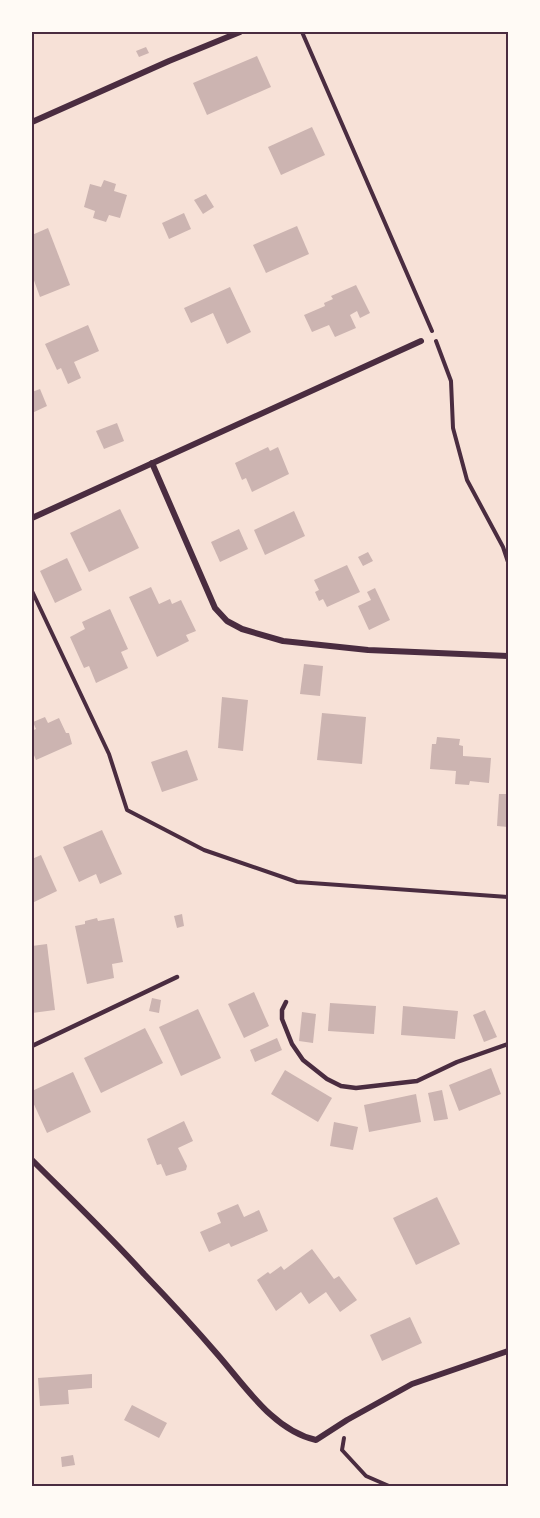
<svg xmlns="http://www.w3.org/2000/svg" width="540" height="1518" font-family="Lora,serif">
	<rect width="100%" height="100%" fill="#f7e1d7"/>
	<g fill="#ccb4b1">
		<path d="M146,47L149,53L139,57L136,51Z"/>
		<path d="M257,56L271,87L207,115L193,83Z"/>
		<path d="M312,127L325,155L281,175L268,147Z"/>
		<path d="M104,180L116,184L114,191L127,195L120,218L109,215L106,222L93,218L95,211L84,207L90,184L101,187Z"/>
		<path d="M206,194L214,207L203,214L194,200Z"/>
		<path d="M184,213L191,229L169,239L162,223Z"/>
		<path d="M297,226L309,254L266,273L253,245Z"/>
		<path d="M48,228L70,285L40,297L32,275V235Z"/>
		<path d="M356,285L370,313L360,318L357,311L350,315L356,328L335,337L329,325L312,332L304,315L325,306L324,303L333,299L331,296Z"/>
		<path d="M230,287L251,332L227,344L213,313L191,323L184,308Z"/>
		<path d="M88,325L99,351L74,362L81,378L68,384L61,368L57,370L45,344Z"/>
		<path d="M40,389L47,406L32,413V392Z"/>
		<path d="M117,423L124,441L104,449L96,431Z"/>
		<path d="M268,447L270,451L278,447L289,474L252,492L246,478L242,480L235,463Z"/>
		<path d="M120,509L139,548L89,572L70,533Z"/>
		<path d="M294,511L305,536L265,555L254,530Z"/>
		<path d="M239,529L248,549L220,562L211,542Z"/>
		<path d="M368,552L373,561L363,566L358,557Z"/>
		<path d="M67,558L82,590L55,603L40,571Z"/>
		<path d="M347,565L360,592L327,607L323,599L319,601L315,592L319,590L314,580Z"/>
		<path d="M151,587L159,604L170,599L172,604L181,600L196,631L186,635L189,641L157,657L129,597Z"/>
		<path d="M375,588L390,620L369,630L358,606L371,600L367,592Z"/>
		<path d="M110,609L128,649L121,652L128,668L96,683L89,666L84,668L70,637L85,629L82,622Z"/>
		<path d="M304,664L323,666L320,696L300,694Z"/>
		<path d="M222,697L248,700L243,751L218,748Z"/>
		<path d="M322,713L366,717L362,764L317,760Z"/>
		<path d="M45,717L48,723L59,718L66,733H69L72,744L36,760L32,750V731L36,729L33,722Z"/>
		<path d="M437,737L460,739L459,745L463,746V756L491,758L489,783L470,781L469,785L455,784L456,771L430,769L432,744H436Z"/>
		<path d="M187,750L198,780L162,792L151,762Z"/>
		<path d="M499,794H508L506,817H508V827L497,826Z"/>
		<path d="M102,830L122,874L100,884L96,874L79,882L63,847Z"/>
		<path d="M41,855L57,891L32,903V859Z"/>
		<path d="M182,914L184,926L177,928L174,916Z"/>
		<path d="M97,918L98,921L114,918L123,962L112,964L114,978L87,984L75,926L85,924V921Z"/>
		<path d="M47,944L55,1010L32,1013V946Z"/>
		<path d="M254,992L269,1026L244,1038L228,1004Z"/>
		<path d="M152,998L161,1000L159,1013L149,1011Z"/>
		<path d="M330,1003L376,1006L374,1034L328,1031Z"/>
		<path d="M403,1006L458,1011L455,1039L401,1035Z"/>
		<path d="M198,1009L221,1058L181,1076L159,1027Z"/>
		<path d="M485,1010L497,1037L484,1042L473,1015Z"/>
		<path d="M302,1012L316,1014L313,1043L299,1041Z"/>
		<path d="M145,1028L163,1063L101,1093L84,1058Z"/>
		<path d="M277,1038L282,1050L255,1062L250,1050Z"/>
		<path d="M491,1068L501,1094L459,1111L449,1085Z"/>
		<path d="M285,1070L332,1098L318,1122L271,1094Z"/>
		<path d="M73,1072L91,1112L47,1133L32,1100V1091Z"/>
		<path d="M442,1090L448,1119L434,1121L428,1093Z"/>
		<path d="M416,1094L421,1122L369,1132L364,1105Z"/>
		<path d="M184,1121L193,1141L178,1148L187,1166L186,1170L166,1176L161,1164L157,1165L147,1139Z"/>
		<path d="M334,1122L358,1127L353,1150L330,1146Z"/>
		<path d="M437,1197L460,1244L416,1265L393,1218Z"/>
		<path d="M238,1204L244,1217L259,1210L268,1231L231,1247L229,1243L209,1252L200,1232L221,1223L217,1213Z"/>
		<path d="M312,1249L334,1279L339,1276L357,1300L340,1312L326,1292L309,1304L301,1292L276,1311L257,1280L268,1272L270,1274L281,1266L284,1270Z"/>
		<path d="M410,1317L422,1343L382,1361L370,1335Z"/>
		<path d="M92,1374V1388L68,1390L69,1404L40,1406L38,1378Z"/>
		<path d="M132,1405L167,1423L159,1438L124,1420Z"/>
		<path d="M73,1455L75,1465L62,1467L61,1457Z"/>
	</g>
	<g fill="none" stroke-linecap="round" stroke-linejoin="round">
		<g stroke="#4a2c40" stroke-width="4">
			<path d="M302,32L432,331"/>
			<path d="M436,341L451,381L453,428L467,480L503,547L508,562"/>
			<path d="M32,591L109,754L127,810L204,850L297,882L508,897"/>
			<path d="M344,1438L342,1450L366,1476L389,1486"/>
		</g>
		<g stroke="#4a2c40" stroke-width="4.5">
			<path d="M286,1002L282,1010V1019L292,1044L303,1060L327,1079L341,1086L356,1088L417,1081L457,1062L508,1044"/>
			<path d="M32,1046L177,977"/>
		</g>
		<g stroke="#4a2c40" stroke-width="6">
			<path d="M32,122L169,61L240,32"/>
			<path d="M152,463L215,608L227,621L242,629L283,641L368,650L508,656"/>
			<path d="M32,518L421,341"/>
			<path d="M32,1160C69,1197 108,1234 144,1274C169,1300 194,1327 218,1355C245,1386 274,1431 316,1440L347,1420L412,1384L508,1351"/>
		</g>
	</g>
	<rect width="540" height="1518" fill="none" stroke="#fffaf5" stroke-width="66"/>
	<rect x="33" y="33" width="474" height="1452" fill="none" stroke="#4a2c40" stroke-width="2"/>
</svg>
